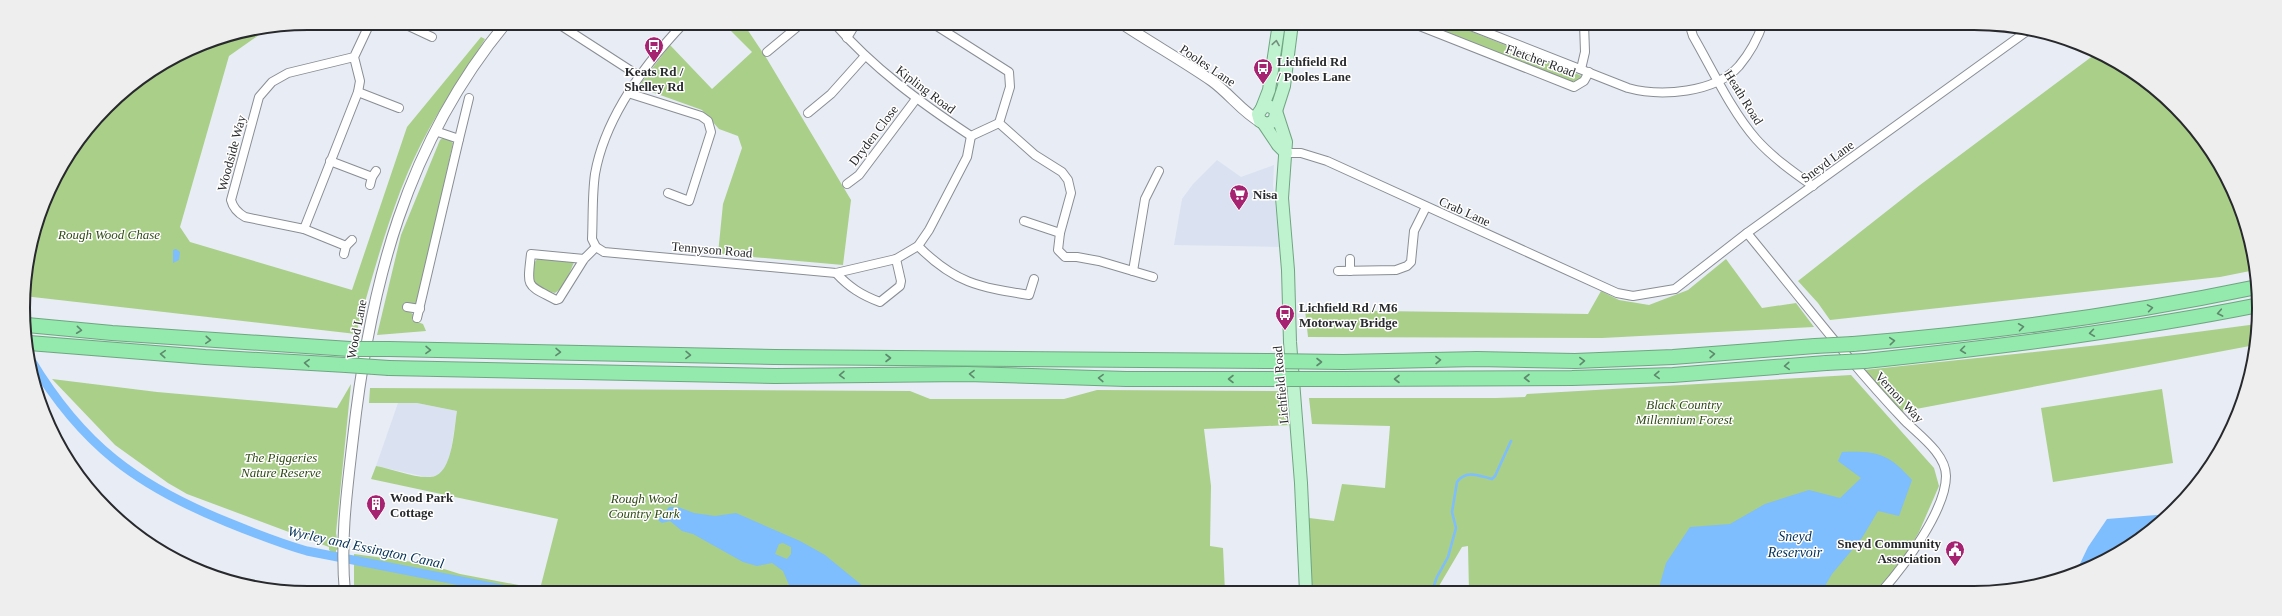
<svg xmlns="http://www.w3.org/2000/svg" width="2282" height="616" font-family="'Times New Roman',serif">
	<rect width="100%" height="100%" fill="#e8ecf5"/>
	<g fill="#dae2f2">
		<path d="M1217,160L1241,177L1274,165L1273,185L1280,247L1174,245L1182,199L1193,184Z"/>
		<path d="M398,403H417L457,411L450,458L443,471L438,476L426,477L376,466Z"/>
	</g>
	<g fill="#a9cf89">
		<path d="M723,23H743L767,59L851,200L843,265L718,254L723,204L742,148L738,136L719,129L702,110L638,87L670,45L712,89L752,52Z"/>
		<path d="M1425,23H1450L1582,76L1578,81H1568Z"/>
		<path d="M280,26L266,30L229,56L180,227L190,242L352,290L407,127L481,37L485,39C467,69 446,98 429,129C395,189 375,268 356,334L24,296V289L33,234L52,182L82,134L120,94L199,45L253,28Z"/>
		<path d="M2098,52C2109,59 2122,64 2132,71C2198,116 2247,192 2255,270L2220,277L1830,320L1818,303L1798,281L1920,185Z"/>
		<path d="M444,137L449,139L453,143L418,302L405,309L413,314L412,320L423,324L426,331L377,335L401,235L440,140Z"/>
		<path d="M538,258L575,260L564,286L555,293L541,289L532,282L534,263Z"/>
		<path d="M1726,259L1762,308L1796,303L1814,327L1602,338L1308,337L1305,310L1588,314L1601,291L1619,300L1649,305L1688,290Z"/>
		<path d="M2257,324L2255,345L1900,412L1864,370L2099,345Z"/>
		<path d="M1851,375L1934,468L1939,486L1919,532L1899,566L1875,591H1469L1468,546L1462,547L1436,591L1310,592L1309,518L1334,521L1342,484L1385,488L1390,426L1312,424L1309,398H1496L1525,397L1527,394Z"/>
		<path d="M52,379L157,392L337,408L351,384L336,533L339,549L336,550V555L329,550V547L187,494L168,483L115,445Z"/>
		<path d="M370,388L910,391L930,399H1064L1097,390L1284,391L1290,425L1204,429L1211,486L1210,546L1223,548L1225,592L354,593V554L428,564L460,574L540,589L558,519L371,479L376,466C393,469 413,478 430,477C453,477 454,428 457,411L417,403H369Z"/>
		<path d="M2162,389L2173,463L2053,482L2041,408Z"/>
	</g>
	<g fill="#7ebdfe" fill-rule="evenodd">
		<path d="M176,249L180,252L179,260L173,263V250Z"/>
		<path d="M1842,452C1877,451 1888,453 1912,480L1899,516L1878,511L1862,538L1832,574L1822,591H1658L1666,563L1690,527L1730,524L1765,504L1809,490L1840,498L1861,478L1838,461Z"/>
		<path d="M669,507H678L694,513L715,516L736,513L800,541L825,555L864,587L867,592H792L783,571L772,563L757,566L743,562L693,534L682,531L670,521L662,523L658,520ZM783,543L791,547V554L787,559L775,554L779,544Z"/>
		<path d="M2156,515H2168L2100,564L2077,570L2088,547L2107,519Z"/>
	</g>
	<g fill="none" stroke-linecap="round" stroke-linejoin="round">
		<path stroke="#7ebdfe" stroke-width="2.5" d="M1432,591L1437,577L1448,557L1456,528L1452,512L1457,482C1466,469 1480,476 1492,479L1495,476L1511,441"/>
		<path stroke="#7ebdfe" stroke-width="9" d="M31,360C82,445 136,485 227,522C254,533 279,543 307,551L522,593"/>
		<g stroke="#898e95" stroke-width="10">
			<g id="minor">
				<path d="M402,23L432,37"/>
				<path d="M557,23L639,76"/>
				<path d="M684,23C645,64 605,117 595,174C592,195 593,218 592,239L596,247L604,252L836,273L896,259L918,246L929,230L967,157L971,136"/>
				<path d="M834,23C873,68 921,103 971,136L999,123"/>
				<path d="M932,23L1009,72L1010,87L999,123L1035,155L1062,172L1068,180L1071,193L1060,233"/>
				<path d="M1412,23L1574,87L1584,81L1589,72"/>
				<path d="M1463,23L1628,88C1661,97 1715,93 1739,66C1749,54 1758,38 1763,23"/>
				<path d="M1689,23L1693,36C1712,69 1732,112 1756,139C1772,157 1793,172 1813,186"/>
				<path d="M847,38L856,23"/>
				<path d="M767,52L802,23"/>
				<path d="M354,57L288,73L272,82L259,97L231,200C233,208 238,213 245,217L304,229L358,92L360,81L354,57L370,23"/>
				<path d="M1581,69L1585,52L1584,23"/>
				<path d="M358,92L399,108"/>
				<path d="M628,93L701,116L708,121L711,132L689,201L668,193"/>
				<path d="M808,113L831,94L865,56"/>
				<path d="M459,139L469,98"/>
				<path d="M1286,153H1301L1327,161L1617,293L1633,296L1675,289L1747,233L2030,29"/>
				<path d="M330,161L372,177"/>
				<path d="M847,184L859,175L916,99"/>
				<path d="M370,185L372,177L376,171"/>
				<path d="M1024,221L1060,233L1058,250L1065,257H1077L1099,261L1153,277"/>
				<path d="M304,229L346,246"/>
				<path d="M1747,233C1799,296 1849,362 1905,421C1919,435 1946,454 1946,476C1946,510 1904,566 1882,591"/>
				<path d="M918,246C955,283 978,287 1029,295L1034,279"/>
				<path d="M344,254L346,246L352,240"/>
				<path d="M584,259L531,254C527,289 526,284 556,300L559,299L584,259L596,247"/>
				<path d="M1133,271L1145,199L1159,171"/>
				<path d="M1338,271L1396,270L1407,266L1411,262L1414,231L1426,207"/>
				<path d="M1350,271V259"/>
				<path d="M836,273C849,287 861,295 880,302L900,286L901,281L896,259"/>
				<path d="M407,307L420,309"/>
				<path d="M417,318L459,139L435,131"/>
			</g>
		</g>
		<g stroke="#898e95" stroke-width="12">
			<g id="tertiary">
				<path d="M1121,23C1151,43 1183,61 1212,81C1230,94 1243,113 1262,123"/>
				<path d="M345,593C340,541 347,490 353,438C370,285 406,144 506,23"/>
			</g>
		</g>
		<g stroke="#6ea680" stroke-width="14">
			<g id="primary">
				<path d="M1262,108L1269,90L1279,23"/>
				<path d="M1276,111L1284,86L1292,23"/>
				<path d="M1276,114L1274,121L1267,124L1260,121L1258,114L1263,107C1269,105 1272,107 1276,111L1286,142L1282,198L1288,270L1290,342L1301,483L1306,592"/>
				<path d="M1264,124L1278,145L1286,153"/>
			</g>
		</g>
		<g stroke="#6ea680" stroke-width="16">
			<g id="motorway">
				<path d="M27,325L112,333L350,349"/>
				<path d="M29,343L205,357L346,365"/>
				<path d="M1853,344C1989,333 2123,315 2257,287"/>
				<path d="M389,349L775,357L1266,361"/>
				<path d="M1865,361C1997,347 2129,331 2259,305"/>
				<path d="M1343,362L1477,359L1575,361L1673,357L1815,346"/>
				<path d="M389,368L775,376L967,374L1126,379H1270"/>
				<path d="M1342,379L1572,378L1673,375L1826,363"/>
			</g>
		</g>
		<use href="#minor" stroke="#fff" stroke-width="8"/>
		<use href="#tertiary" stroke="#fff" stroke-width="10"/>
		<use href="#primary" stroke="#bff2ce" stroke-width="12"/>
		<use href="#motorway" stroke="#94e9ad" stroke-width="14"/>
		<g stroke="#6ea680" stroke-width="16" stroke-linecap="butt">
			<g id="motorway-bridge">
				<path d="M1815,346L1853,344"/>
				<path d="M350,349H389"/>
				<path d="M1266,361L1343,362"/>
				<path d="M1826,363L1865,361"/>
				<path d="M346,365L389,368"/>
				<path d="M1270,379H1342"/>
			</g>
		</g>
		<use href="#motorway-bridge" stroke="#94e9ad" stroke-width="14"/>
	</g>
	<defs><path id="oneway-chevron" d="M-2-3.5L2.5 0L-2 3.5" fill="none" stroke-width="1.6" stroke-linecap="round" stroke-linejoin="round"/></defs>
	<use stroke="#748e7d" href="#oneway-chevron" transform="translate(1276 43) rotate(-81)"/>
	<g stroke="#5e896c">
		<use href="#oneway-chevron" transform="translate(2150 308) rotate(-9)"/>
		<use href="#oneway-chevron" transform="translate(2220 313) rotate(169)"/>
		<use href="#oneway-chevron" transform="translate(2021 327) rotate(-8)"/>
		<use href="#oneway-chevron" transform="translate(79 330) rotate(6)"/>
		<use href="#oneway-chevron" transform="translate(2092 333) rotate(172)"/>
		<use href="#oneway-chevron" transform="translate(208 340) rotate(4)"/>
		<use href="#oneway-chevron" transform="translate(1892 341) rotate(-5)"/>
		<use href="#oneway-chevron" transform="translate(428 350) rotate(1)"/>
		<use href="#oneway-chevron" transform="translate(1963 350) rotate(173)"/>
		<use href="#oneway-chevron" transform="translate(558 352) rotate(1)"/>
		<use href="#oneway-chevron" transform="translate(163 354) rotate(-176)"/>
		<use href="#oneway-chevron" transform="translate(1712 354) rotate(-4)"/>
		<use href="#oneway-chevron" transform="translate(688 355) rotate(1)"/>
		<use href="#oneway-chevron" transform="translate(888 358)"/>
		<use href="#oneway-chevron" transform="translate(1438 360) rotate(-1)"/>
		<use href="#oneway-chevron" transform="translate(1582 361) rotate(-2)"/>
		<use href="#oneway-chevron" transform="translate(1319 362)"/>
		<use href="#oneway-chevron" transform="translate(307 363) rotate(-177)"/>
		<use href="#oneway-chevron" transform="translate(1787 366) rotate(176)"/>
		<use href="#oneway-chevron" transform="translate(972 374) rotate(-179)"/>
		<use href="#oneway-chevron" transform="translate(842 375) rotate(179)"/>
		<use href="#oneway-chevron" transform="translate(1657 375) rotate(178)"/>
		<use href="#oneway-chevron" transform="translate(1101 378) rotate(-178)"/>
		<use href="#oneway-chevron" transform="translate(1527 378) rotate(180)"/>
		<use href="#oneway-chevron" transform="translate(1231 379) rotate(-180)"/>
		<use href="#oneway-chevron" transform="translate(1397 379) rotate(180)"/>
	</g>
	<defs>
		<g id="bus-pin" transform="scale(1)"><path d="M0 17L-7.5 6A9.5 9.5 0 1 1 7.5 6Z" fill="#a52371" stroke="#fff"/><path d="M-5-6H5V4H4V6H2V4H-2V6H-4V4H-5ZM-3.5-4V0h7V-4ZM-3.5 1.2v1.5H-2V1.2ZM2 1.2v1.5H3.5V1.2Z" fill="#fff"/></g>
		<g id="supermarket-pin" transform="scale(1)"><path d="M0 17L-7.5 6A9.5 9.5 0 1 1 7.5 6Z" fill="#a52371" stroke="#fff"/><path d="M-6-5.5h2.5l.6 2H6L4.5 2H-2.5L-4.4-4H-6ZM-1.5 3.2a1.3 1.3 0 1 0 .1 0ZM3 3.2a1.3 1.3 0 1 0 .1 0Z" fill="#fff"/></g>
		<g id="building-pin" transform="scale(1)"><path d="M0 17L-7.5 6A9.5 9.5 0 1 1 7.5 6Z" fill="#a52371" stroke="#fff"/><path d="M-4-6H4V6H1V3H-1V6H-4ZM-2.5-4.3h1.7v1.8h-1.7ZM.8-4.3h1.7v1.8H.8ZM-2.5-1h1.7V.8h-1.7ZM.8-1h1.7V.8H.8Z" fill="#fff"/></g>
		<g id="civic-pin" transform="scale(1)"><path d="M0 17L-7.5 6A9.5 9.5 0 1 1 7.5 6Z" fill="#a52371" stroke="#fff"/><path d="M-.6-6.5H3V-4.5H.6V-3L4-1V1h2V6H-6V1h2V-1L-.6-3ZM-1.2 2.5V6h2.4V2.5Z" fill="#fff"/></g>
	</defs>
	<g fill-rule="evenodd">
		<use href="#bus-pin" x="654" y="46"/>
		<use href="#bus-pin" x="1263" y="68"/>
		<use href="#supermarket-pin" x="1239" y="194"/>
		<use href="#bus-pin" x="1285" y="314"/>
		<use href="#building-pin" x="376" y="504"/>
		<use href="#civic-pin" x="1955" y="550"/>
	</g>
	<g text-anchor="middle" stroke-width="3" stroke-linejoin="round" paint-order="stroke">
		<g font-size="13" fill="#28292c" stroke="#fff">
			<text transform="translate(1541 60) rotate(20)" y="5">Fletcher Road</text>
			<text transform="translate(1208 65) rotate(34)" y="5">Pooles Lane</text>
			<text transform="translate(926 89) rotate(37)" y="5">Kipling Road</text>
			<text transform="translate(1744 97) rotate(58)" y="5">Heath Road</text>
			<text transform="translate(873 135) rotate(-53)" y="5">Dryden Close</text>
			<text transform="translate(231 153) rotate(-75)" y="5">Woodside Way</text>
			<text transform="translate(1827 161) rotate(-36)" y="5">Sneyd Lane</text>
			<text transform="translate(1465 211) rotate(24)" y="5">Crab Lane</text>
			<text transform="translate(712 249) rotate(5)" y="5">Tennyson Road</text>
			<text transform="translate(356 329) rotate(-79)" y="5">Wood Lane</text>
			<text transform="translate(1280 385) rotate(-95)" y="5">Lichfield Road</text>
			<text transform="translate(1900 397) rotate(47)" y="5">Vernon Way</text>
		</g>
		<g font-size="13" font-weight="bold" fill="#28292c" stroke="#fff" text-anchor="start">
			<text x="1277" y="66">Lichfield Rd<tspan x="1277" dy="15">/ Pooles Lane</tspan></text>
			<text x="654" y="76" text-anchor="middle">Keats Rd /<tspan x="654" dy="15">Shelley Rd</tspan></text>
			<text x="1253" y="199">Nisa</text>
			<text x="1299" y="312">Lichfield Rd / M6<tspan x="1299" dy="15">Motorway Bridge</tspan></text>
			<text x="390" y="502">Wood Park<tspan x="390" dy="15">Cottage</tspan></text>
			<text x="1941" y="548" text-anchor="end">Sneyd Community<tspan x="1941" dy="15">Association</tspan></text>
		</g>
		<g font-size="13" font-style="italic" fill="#2f4a13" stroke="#fff">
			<text x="109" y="239">Rough Wood Chase</text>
			<text x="1684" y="409">Black Country<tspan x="1684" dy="15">Millennium Forest</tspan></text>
			<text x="281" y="462">The Piggeries<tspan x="281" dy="15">Nature Reserve</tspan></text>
			<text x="644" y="503">Rough Wood<tspan x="644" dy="15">Country Park</tspan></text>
		</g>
		<g font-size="14" font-style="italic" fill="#002f57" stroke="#fff">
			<text x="1795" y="541">Sneyd<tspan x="1795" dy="16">Reservoir</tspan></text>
			<text transform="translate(366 547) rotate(12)" y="5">Wyrley and Essington Canal</text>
		</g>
	</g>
	<path d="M0 0H2282V616H0ZM308 30H1974A278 278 0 0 1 2252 308V308A278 278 0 0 1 1974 586H308A278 278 0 0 1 30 308V308A278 278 0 0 1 308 30Z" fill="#eee" fill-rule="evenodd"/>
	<path fill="none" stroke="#28292c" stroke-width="2" d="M308 30H1974A278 278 0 0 1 2252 308V308A278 278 0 0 1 1974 586H308A278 278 0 0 1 30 308V308A278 278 0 0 1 308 30Z"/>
</svg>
